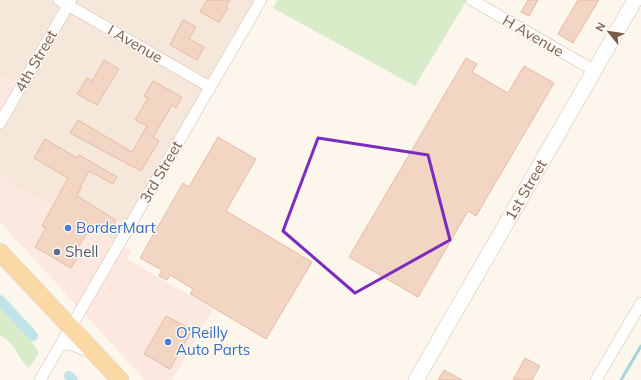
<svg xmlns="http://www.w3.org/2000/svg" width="641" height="380" font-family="Mulish,sans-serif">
	<rect width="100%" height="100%" fill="#fdf6ec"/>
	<path fill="#f5e8da" d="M0,0H261L119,244L0,176V123L21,86L0,74Z"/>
	<g fill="#fde8e0">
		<path d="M0,74L21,86L0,123Z"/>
		<path d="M0,176L131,251L127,259L213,309L172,380H145L0,222Z"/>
	</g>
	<g fill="#d8ecc9">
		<path d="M278,0H467L415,86L273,8Z"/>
		<path d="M0,305L17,321L39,353L29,368C17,358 15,342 0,335Z"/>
	</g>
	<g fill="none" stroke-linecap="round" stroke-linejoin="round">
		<path stroke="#a5d3da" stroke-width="3" d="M621,380L641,346"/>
		<g stroke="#bfe3e8" stroke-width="10">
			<path d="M0,300L33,336"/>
			<path d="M69,376L73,380"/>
		</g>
	</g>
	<g fill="#f3d5c3" stroke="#e6bba3">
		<path d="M207,0H230L226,7L228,8L219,22L200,12Z"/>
		<path d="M528,0H538L529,16L521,12Z"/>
		<path d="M578,0H599L573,43L558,34Z"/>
		<path d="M183,20L196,27L189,39L204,47L197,60L170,45Z"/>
		<path d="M466,58L477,64L472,72L508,93L524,66L554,83L476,216L468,211L418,297L349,257Z"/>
		<path d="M104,60L119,69L97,105L77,94L87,78L92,81Z"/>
		<path d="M153,81L182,97L176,108L172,105L153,137L159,141L141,171L70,133L78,120L132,152L147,126L135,120L148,98L144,96Z"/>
		<path d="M218,137L256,159L226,211L312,262L266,339L190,294L193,289L170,275L167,280L159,276L162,270L140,258L183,183L189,187Z"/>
		<path d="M45,139L77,158L79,155L117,177L113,184L89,171L81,185L82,186L77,196L116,220L107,234L92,224L73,256L77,258L71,268L35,247L46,228L42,226L68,178L34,158Z"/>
		<path d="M166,316L192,330L170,369L144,354Z"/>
		<path d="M525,358L540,366L532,380H513Z"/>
		<path d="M444,370L462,380H438Z"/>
	</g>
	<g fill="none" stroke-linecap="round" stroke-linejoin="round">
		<g stroke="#d1beb0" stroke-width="12">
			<g id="minor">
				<path d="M59,0L210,87"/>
				<path d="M472,0L595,71"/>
				<path d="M0,123L71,0"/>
				<path d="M61,345L71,344L89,352"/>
				<path d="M40,380L261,0"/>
				<path d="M596,380L641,303"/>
			</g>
		</g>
		<g stroke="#d6c0b0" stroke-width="16">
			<path id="secondary" d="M416,380L635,0"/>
		</g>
		<g stroke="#dad1cd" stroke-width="18">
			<path id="primary" d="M0,252L120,380"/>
		</g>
		<use href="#minor" stroke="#fff" stroke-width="11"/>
		<use href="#secondary" stroke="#fff" stroke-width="15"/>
		<use href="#primary" stroke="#fbd9a5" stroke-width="17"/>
	</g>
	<path fill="none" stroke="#7b2cbf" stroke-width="3" stroke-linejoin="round" d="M318,138L428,155L450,240L355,293L283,231Z"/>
	<g fill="#3f7fe0" stroke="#fffaf3" stroke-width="1.5">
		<circle cx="68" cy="228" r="4"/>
		<circle cx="168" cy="342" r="4"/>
	</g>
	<circle fill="#5c6f8a" stroke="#fffaf3" stroke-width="1.5" cx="57" cy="252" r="4"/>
	<g text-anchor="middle" stroke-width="3" stroke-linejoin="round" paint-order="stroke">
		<g font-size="15" fill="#7a5c4d" stroke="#fffaf3">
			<text transform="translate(533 36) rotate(30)" y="5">H Avenue</text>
			<text transform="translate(135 44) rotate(30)" y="5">I Avenue</text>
			<text transform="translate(36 61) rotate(-60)" y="5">4th Street</text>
			<text transform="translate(161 172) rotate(-60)" y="5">3rd Street</text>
			<text transform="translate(526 190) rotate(-60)" y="5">1st Street</text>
		</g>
		<g font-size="15" fill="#366cbe" stroke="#fffaf3" text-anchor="start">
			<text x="76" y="233">BorderMart</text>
			<text x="176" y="338">O'Reilly<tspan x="176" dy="17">Auto Parts</tspan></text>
		</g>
		<g font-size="15" fill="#4e5e75" stroke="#fffaf3" text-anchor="start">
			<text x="65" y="257">Shell</text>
		</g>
	</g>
	<g transform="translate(609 32) rotate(300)" stroke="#fffaf3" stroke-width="3" paint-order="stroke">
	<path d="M0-3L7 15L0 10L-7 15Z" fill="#7a5c4d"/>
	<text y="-6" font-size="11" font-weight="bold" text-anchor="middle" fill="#7a5c4d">N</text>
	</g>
</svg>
